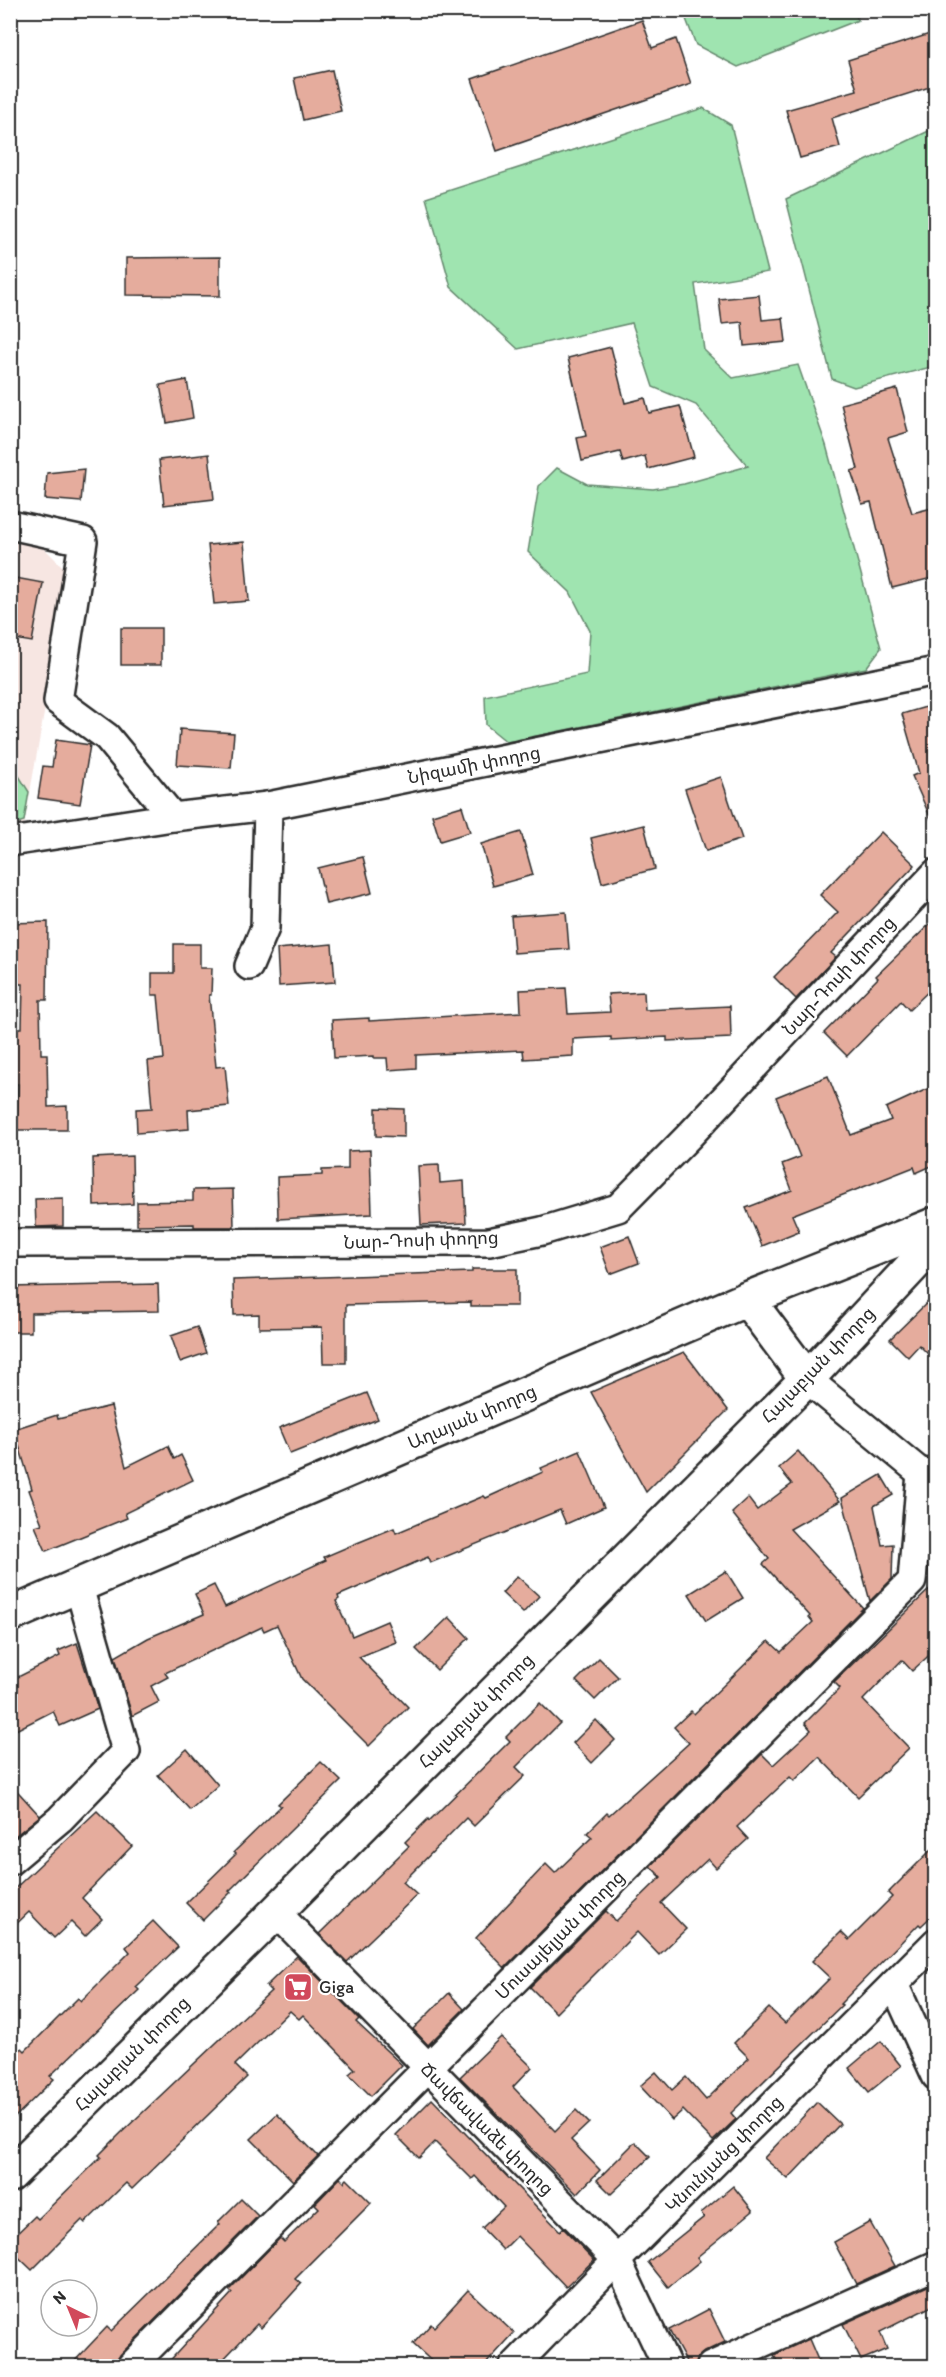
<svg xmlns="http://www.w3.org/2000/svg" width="946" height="2377" font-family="Itim,'Noto Sans Armenian',sans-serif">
	<rect width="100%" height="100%" fill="#fff"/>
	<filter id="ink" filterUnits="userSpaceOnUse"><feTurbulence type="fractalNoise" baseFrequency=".0167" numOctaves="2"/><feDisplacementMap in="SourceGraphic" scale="12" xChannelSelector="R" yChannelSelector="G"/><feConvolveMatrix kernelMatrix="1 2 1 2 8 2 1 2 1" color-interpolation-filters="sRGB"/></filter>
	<g filter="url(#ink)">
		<path fill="#f7e6e2" d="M11,536L37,541L69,573L24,826L11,829Z"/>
		<g fill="#9fe4b0" stroke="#65886e" stroke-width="1.5">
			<path d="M683,11H854L858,20L738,67L696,45Z"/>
			<path d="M703,108L731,125L768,272L695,284L704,350L733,378L798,365L826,445L881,648L866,668L507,742L486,725L485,696L587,674L590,631L570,592L528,552L539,486L557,468L587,484L653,489L684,484L748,466L696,405L653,387L632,323L518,349L451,287L426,198Z"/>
			<path d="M935,128V366L854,387L832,379L786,199Z"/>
			<path d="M10,776H19L29,792L24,821L11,825Z"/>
		</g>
		<g fill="#e5ac9d" stroke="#2b2b2b" stroke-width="1.5">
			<path d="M642,20L652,48L676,39L691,84L497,151L472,79Z"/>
			<path d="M936,32V85L832,118L840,147L800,158L786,110L857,90L848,60Z"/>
			<path d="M332,70L341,111L303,120L294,78Z"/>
			<path d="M220,257V296L126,295V258Z"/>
			<path d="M759,295L762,320L783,318L786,342L744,346L742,322L722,324L719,299Z"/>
			<path d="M611,347L625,403L645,398L649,413L680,406L694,457L648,469L645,456L623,462L620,452L582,461L577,438L586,436L568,358Z"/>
			<path d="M187,380L193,418L167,423L160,385Z"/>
			<path d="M897,389L908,432L888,438L912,513L936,507V577L892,588L871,502L862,504L851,471L858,469L841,404Z"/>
			<path d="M209,454L214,499L164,505L159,460Z"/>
			<path d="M84,469L81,502L45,499L47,473Z"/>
			<path d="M244,542L249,601L214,604L208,545Z"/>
			<path d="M10,577L43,583L32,642L10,638Z"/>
			<rect x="121" y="628" width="40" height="37"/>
			<path d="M936,704V830L912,776L919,773L902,714Z"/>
			<path d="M180,729L234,733L231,768L177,765Z"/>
			<path d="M56,740L90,745L80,804L38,798L43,766L52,767Z"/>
			<path d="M721,777L742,839L706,851L685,789Z"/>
			<path d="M462,806L470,832L440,841L432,815Z"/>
			<path d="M644,825L655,869L602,883L591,838Z"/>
			<path d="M521,832L533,875L493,886L481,844Z"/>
			<path d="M881,832L915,865L831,953L836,957L796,999L774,977L838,912L820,895Z"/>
			<path d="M363,857L372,893L326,904L318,868Z"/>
			<path d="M566,912L569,949L514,953L511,916Z"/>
			<path d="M936,918V984L909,1010L901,1001L847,1056L824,1033L878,978L876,976Z"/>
			<path d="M48,922L47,1000H40L41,1054H47L48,1107L67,1106V1130H17L18,1084H10V1028H22L23,984H11L10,923Z"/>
			<path d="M174,944H200V968H212L211,995H209L216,1067L225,1066L229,1106L188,1110L189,1129L137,1133L136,1109L152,1108L148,1061L164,1059L158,995H152V973H174Z"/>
			<path d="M332,944L335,982L279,986L277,949Z"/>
			<path d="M566,988L568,1014L610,1012L608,994L644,992L645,1010L730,1006L731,1038L667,1041V1037L611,1040V1037L573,1039V1056L524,1059L523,1050L416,1055V1068L388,1070L387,1058H374V1056L334,1058L332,1020L369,1018V1021L521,1012L520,990Z"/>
			<path d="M828,1076L851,1135L891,1120L886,1108L936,1085V1164L916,1173L914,1167L792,1215L799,1231L762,1246L746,1208L792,1190L782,1164L800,1157L776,1097Z"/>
			<path d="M376,1108L404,1109V1137L376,1136Z"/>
			<path d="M370,1150L372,1214L278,1219L277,1177L322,1175V1170L348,1169V1151Z"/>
			<path d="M132,1156L133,1204L94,1206L93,1158Z"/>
			<path d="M439,1165L440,1183L464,1181L466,1223L421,1225L418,1166Z"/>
			<path d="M233,1189L234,1227H194V1224L137,1225V1202L193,1201V1190Z"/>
			<path d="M63,1198V1226L36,1227L35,1199Z"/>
			<path d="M629,1236L639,1263L610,1274L600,1247Z"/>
			<path d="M472,1269H517V1306H471V1302L346,1305V1363H323L322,1327L259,1328V1314L234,1315L233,1280L472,1272Z"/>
			<path d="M158,1284L159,1311L31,1313V1332H10V1287Z"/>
			<path d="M936,1294V1362L919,1345L908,1357L890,1339Z"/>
			<path d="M197,1327L206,1353L180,1362L171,1336Z"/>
			<path d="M684,1352L728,1410L646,1492L591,1392Z"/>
			<path d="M367,1393L378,1419L290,1454L279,1428Z"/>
			<path d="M111,1406L126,1467L168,1446L174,1459L181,1455L193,1480L125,1513L127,1518L46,1551L35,1526L42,1524L29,1490L32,1489L14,1429L57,1415L58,1419Z"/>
			<path d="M580,1451L604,1507L566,1524L560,1510L430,1563L428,1557L338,1596L339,1599L336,1601L352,1636L387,1621L396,1642L359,1657L408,1707L369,1746L302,1679L277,1625L264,1631L262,1627L165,1673L168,1677L151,1686L159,1702L132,1716L115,1657L148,1638L204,1614L195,1594L214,1585L225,1607L326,1560L324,1557L357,1543L394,1528L396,1533L484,1496L486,1498L543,1472L541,1468Z"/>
			<path d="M798,1451L840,1501L790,1529L863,1608L505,1968L476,1938L546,1864L555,1873L592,1837L587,1833L607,1813L609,1815L689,1743L674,1727L691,1711L694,1714L769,1641L781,1652L813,1622L809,1617L810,1616L763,1564L769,1559L732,1513L748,1498L757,1510L792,1484L779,1468Z"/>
			<path d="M881,1475L893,1495L874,1506L882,1545L893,1544L892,1579L870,1601L842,1498Z"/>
			<path d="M726,1571L743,1598L706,1621L689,1594Z"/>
			<path d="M517,1576L539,1596L523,1613L502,1593Z"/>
			<path d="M936,1583V1649L912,1671L902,1660L863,1700L909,1748L858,1797L819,1757L794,1781L790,1777L737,1827L748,1839L716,1868L708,1859L661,1903L686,1929L659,1955L637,1932L556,2013L530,1987L606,1911L616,1921L661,1877L650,1866L762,1754L773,1765L811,1730L805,1723L840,1688L834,1682Z"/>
			<path d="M449,1617L469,1638L437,1670L416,1649Z"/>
			<path d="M77,1643L98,1709L60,1726L53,1711L10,1733V1681L60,1656L58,1651Z"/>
			<path d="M599,1658L618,1677L595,1700L576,1681Z"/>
			<path d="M540,1703L560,1723L516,1767L525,1776L474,1826L466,1818L403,1882L417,1895L347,1962L319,1934L409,1846L405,1842L428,1819L429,1821L510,1741L506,1737Z"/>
			<path d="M596,1720L615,1740L592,1763L573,1743Z"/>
			<path d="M187,1749L218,1785L190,1810L158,1775Z"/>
			<path d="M321,1762L341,1781L229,1891L231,1892L203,1920L186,1903L236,1854L234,1852L281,1806L278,1804Z"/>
			<path d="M10,1783L40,1816L10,1840Z"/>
			<path d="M97,1811L132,1846L82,1898L102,1919L85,1936L71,1922L54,1938L29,1912L10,1930V1893Z"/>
			<path d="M936,1845V1912L921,1926L919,1924L840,2004L842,2005L731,2113L736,2119L713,2141L683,2110L672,2120L640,2086L656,2072L672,2090L686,2077L706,2100L749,2058L734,2043L769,2008L785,2023L830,1978L812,1961L841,1932L849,1940L892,1897L888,1893Z"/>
			<path d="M153,1921L178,1947L136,1987L139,1990L50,2076L54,2079L10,2122V2060L22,2048L25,2051L78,1998L81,2001L130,1952L126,1947Z"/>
			<path d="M297,1956L359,2019L356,2022L402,2065L371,2096L349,2074L355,2069L303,2015L299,2019L290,2011L235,2065L247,2077L132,2189L126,2183L85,2223L82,2220L32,2270L10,2249V2240L35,2216L38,2219L101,2157L99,2155L121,2133L271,1991L266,1986Z"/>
			<path d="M449,1993L464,2009L428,2045L413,2029Z"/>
			<path d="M501,2037L532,2067L513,2087L555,2131L576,2110L589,2123L571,2140L600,2170L577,2194L460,2077Z"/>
			<path d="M881,2041L901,2066L869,2092L849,2068Z"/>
			<path d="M432,2099L560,2231L563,2228L594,2260L566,2287L517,2236L503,2250L482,2228L504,2207L475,2176L472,2179L435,2142L419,2158L396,2135Z"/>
			<path d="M817,2102L840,2124L788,2179L764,2158Z"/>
			<path d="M277,2114L318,2156L293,2181L251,2139Z"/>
			<path d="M635,2142L650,2157L611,2194L597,2180Z"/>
			<path d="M340,2178L344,2182L347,2179L371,2203L295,2279L301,2284L261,2328L257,2324L216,2367H164L232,2293L229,2290L280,2238L284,2242L319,2208L315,2204Z"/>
			<path d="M733,2186L753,2211L697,2257L700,2261L668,2287L648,2262L704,2217L701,2213Z"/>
			<path d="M241,2199L258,2216L120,2355L115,2367H69L107,2327L111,2331L220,2224L218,2222Z"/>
			<path d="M870,2222L895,2266L856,2284L834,2242Z"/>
			<path d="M932,2284L936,2291V2304L880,2332L887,2349L861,2360L843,2324Z"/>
			<path d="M468,2290L514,2333L483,2367H438L413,2344L431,2324L434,2327Z"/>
			<path d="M709,2309L725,2342L704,2352L698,2357L696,2367H689L669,2330Z"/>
			<path d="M809,2339L821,2367H780L774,2355Z"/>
		</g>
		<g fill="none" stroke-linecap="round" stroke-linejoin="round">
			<g stroke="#2b2b2b" stroke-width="32">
				<g id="street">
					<path d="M10,525L83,541L58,701L107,737L173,817"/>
					<path d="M10,842L173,817L268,806L936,671"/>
					<path d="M249,966L265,928L268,806"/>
					<path d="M10,1243L489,1242L542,1231L618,1208L688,1137L936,873"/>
					<path d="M807,1379L921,1473L936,1472"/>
					<path d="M10,1861L60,1819L126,1751L78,1584"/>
					<path d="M276,1912L617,2260L667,2366"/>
					<path d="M894,1984L936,2076"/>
					<path d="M131,2366L912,1581L921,1473"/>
					<path d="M514,2366L617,2260L936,1942"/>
					<path d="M711,2366L936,2265"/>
				</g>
			</g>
			<g stroke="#2b2b2b" stroke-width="38">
				<g id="secondary">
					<path d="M747,1299L807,1379"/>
					<path d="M10,1615L747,1299L936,1224"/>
					<path d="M10,2175L276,1912L807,1379L936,1241"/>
				</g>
			</g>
			<use href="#street" stroke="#fff" stroke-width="27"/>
			<use href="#secondary" stroke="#fff" stroke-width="33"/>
		</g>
	</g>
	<defs>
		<g id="supermarket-square" transform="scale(1.5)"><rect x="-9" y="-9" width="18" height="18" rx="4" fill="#d1495b" stroke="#fff"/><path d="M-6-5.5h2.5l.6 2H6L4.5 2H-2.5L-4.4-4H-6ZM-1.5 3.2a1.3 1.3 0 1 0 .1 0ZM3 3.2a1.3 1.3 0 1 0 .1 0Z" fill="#fff"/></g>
	</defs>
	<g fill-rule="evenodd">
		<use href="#supermarket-square" x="298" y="1987"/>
	</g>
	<g text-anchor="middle" stroke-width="4.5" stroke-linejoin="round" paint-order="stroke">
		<g font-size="18" fill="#2b2b2b" stroke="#fff">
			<text transform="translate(474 765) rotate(-11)" y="6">Նիզամի փողոց</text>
			<text transform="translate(839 976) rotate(-47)" y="6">Նար-Դոսի փողոց</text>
			<text transform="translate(421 1240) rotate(-2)" y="6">Նար-Դոսի փողոց</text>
			<text transform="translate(818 1365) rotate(-46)" y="6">Հալաբյան փողոց</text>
			<text transform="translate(472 1417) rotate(-23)" y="6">Աղայան փողոց</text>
			<text transform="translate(476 1711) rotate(-45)" y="6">Հալաբյան փողոց</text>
			<text transform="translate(560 1935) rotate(-45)" y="6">Մուսայելյան փողոց</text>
			<text transform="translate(132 2054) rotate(-45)" y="6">Հալաբյան փողոց</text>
			<text transform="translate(487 2129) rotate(45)" y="6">Ճավճավաձե փողոց</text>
			<text transform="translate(724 2154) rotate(-45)" y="6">Կնունյանց փողոց</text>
		</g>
		<g font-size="18" fill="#2b2b2b" stroke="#fff" text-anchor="start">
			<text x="319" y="1993">Giga</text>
		</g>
	</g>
	<rect width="946" height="2377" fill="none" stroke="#fff" stroke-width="36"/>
	<rect x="18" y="18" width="910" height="2341" fill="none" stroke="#2b2b2b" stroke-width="2" filter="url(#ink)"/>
	<g transform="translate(69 2308) rotate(317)"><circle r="28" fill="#ffffff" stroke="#aaaaaa" stroke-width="1.5"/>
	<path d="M0-4.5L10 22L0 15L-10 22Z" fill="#d1495b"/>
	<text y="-9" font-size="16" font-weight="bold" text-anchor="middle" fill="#2b2b2b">N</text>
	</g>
</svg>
